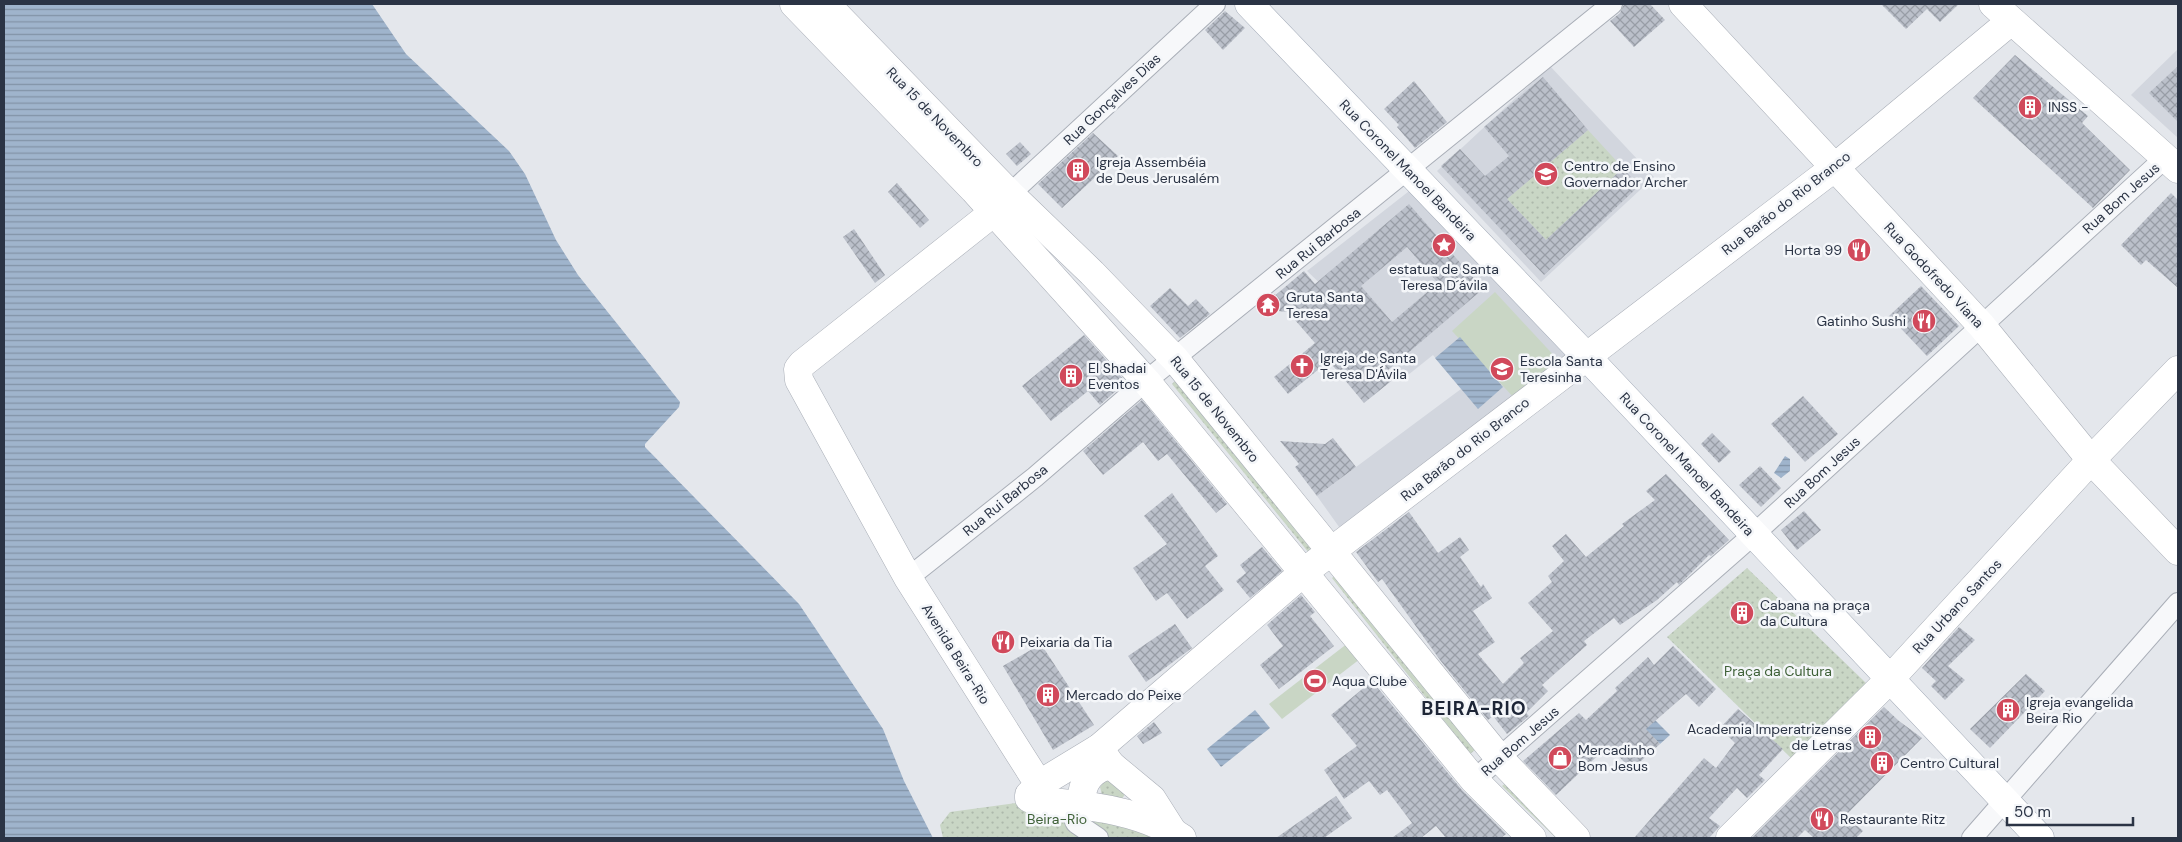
<svg xmlns="http://www.w3.org/2000/svg" width="2182" height="842" font-family="'DM Sans',sans-serif">
	<defs>
		<pattern id="grass-dots" width="8" height="8" patternUnits="userSpaceOnUse" patternTransform="scale(1.25)"><rect width="8" height="8" fill="#c9d6c5"/><path d="M2 2h.1M6 6h.1" fill="none" stroke="#adb8ab" stroke-width="1.8" stroke-linecap="round"/></pattern>
		<pattern id="water-rules" width="6" height="5" patternUnits="userSpaceOnUse" patternTransform="scale(1.25)"><rect width="6" height="5" fill="#9fb4cc"/><path d="M0 2.5h6" fill="none" stroke="#8293a7"/></pattern>
		<pattern id="building-cross-hatch" width="8" height="8" patternUnits="userSpaceOnUse" patternTransform="scale(1.25)"><rect width="8" height="8" fill="#bbc0ca"/><path d="M0 0l8 8M0 8l8-8" fill="none" stroke="#989da6"/></pattern>
	</defs>
	<rect width="100%" height="100%" fill="#e4e7ec"/>
	<g fill="#d2d6de">
		<path d="M2178,49V138L2131,95Z"/>
		<path d="M1550,66L1654,177L1541,282L1437,171Z"/>
		<path d="M1413,188L1575,358L1342,531L1317,496L1461,389L1433,355L1403,379L1345,307L1307,271Z"/>
	</g>
	<g fill="url(#grass-dots)">
		<path d="M1588,130L1623,168L1546,240L1507,199Z"/>
		<path d="M1180,376L1315,549L1309,553L1172,384Z"/>
		<path d="M1747,568L1867,684L1792,759L1667,637Z"/>
		<path d="M1338,573L1475,750L1470,754L1332,578Z"/>
		<path d="M1108,777L1126,793L1121,800L1102,795L1100,787Z"/>
		<path d="M1506,783L1566,838H1556L1502,786Z"/>
		<path d="M1024,802L1175,838H943L940,825L950,812Z"/>
	</g>
	<g fill="#c9d6c5">
		<path d="M1495,292L1559,361L1516,400L1452,331Z"/>
		<path d="M1348,643L1360,659L1282,719L1269,704Z"/>
	</g>
	<g fill="url(#water-rules)">
		<path d="M4,4H372L406,54L509,151L525,174L556,240L578,275L680,402L679,407L645,444V447L799,604L883,729L904,781L933,838H4Z"/>
		<path d="M1460,337L1503,387L1478,409L1435,358Z"/>
		<path d="M1785,456L1790,459V471L1781,478L1774,473Z"/>
		<path d="M1255,710L1270,728L1221,767L1207,749Z"/>
		<path d="M1653,718L1670,735L1660,744L1643,727Z"/>
	</g>
	<g fill="url(#building-cross-hatch)" fill-rule="evenodd">
		<path d="M1624,4H1650L1665,20L1634,47L1610,21L1620,13Z"/>
		<path d="M1881,4H1959L1940,22L1927,9L1906,29Z"/>
		<path d="M1225,11L1245,28L1223,50L1205,30Z"/>
		<path d="M2015,55L2088,116L2082,123L2130,170L2093,208L1973,98Z"/>
		<path d="M2178,66V122L2149,93Z"/>
		<path d="M1543,77L1588,130L1507,199L1546,240L1623,168L1639,186L1544,275L1441,166L1460,149L1485,176L1509,156L1484,127Z"/>
		<path d="M1414,81L1447,122L1415,148L1397,127L1399,125L1384,109Z"/>
		<path d="M1093,133L1118,156L1062,208L1038,184Z"/>
		<path d="M1020,142L1031,154L1017,166L1006,154Z"/>
		<path d="M897,183L929,220L920,228L888,192Z"/>
		<path d="M2171,193L2178,200V288L2146,260L2141,265L2121,245Z"/>
		<path d="M1409,204L1483,289L1388,370L1395,378L1364,403L1329,361L1288,394L1274,377L1315,343L1288,312L1259,309L1304,271L1315,284ZM1407,247L1438,283L1392,322L1361,286Z"/>
		<path d="M854,229L885,275L875,283L843,237Z"/>
		<path d="M1921,286L1959,326L1927,356L1889,316Z"/>
		<path d="M1170,288L1188,306L1196,299L1210,314L1180,338L1150,306Z"/>
		<path d="M1084,335L1126,382L1100,405L1088,391L1051,421L1022,386Z"/>
		<path d="M1803,396L1838,434L1805,462L1771,424Z"/>
		<path d="M1142,400L1227,504L1216,513L1167,454L1158,461L1143,442L1103,475L1083,451Z"/>
		<path d="M1712,433L1731,452L1719,463L1701,444Z"/>
		<path d="M1333,438L1356,467L1317,496L1295,467L1299,464L1280,441L1325,444Z"/>
		<path d="M1760,466L1781,488L1761,507L1739,485Z"/>
		<path d="M1666,474L1729,540L1711,556L1709,555L1679,585L1677,582L1657,600L1620,625L1614,618L1584,641L1587,645L1542,685L1548,691L1526,713L1529,716L1507,734L1493,716L1488,720L1440,660L1382,579L1378,582L1356,552L1409,512L1438,553L1460,537L1469,550L1460,557L1481,587L1483,584L1492,598L1473,611L1495,642L1478,654L1503,684L1524,663L1520,658L1553,631L1528,603L1552,582L1548,576L1564,561L1552,546L1566,534L1586,557L1624,526L1622,524L1655,500L1646,491Z"/>
		<path d="M1172,493L1218,556L1205,566L1224,590L1187,619L1167,593L1156,601L1133,568L1167,544L1144,516Z"/>
		<path d="M1804,511L1821,530L1797,550L1781,530Z"/>
		<path d="M1262,547L1282,571L1250,598L1236,581L1246,573L1240,565Z"/>
		<path d="M1301,595L1315,612L1310,616L1334,646L1279,689L1260,665L1283,646L1267,625Z"/>
		<circle cx="1742" cy="612" r="12"/>
		<path d="M1175,624L1192,648L1146,682L1128,656Z"/>
		<path d="M1959,627L1975,640L1948,666L1965,680L1945,700L1931,686L1936,681L1922,668Z"/>
		<path d="M1041,644L1094,725L1053,750L1003,666Z"/>
		<path d="M1673,646L1716,689L1699,707L1686,694L1646,729L1660,744L1631,770L1609,745L1556,795L1523,761L1579,713L1586,720L1617,691L1615,688L1648,657L1654,665Z"/>
		<path d="M2026,674L2045,691L1990,748L1970,729Z"/>
		<path d="M1372,681L1462,790L1506,834L1501,838H1446L1436,826L1421,838H1392L1412,823L1387,790L1380,795L1369,781L1344,799L1324,770L1357,746L1331,715Z"/>
		<path d="M1884,707L1899,721L1922,738L1846,815L1863,831L1856,838H1814L1805,830L1797,838H1752Z"/>
		<path d="M1738,709L1783,749L1759,775L1765,780L1747,798L1737,788L1709,818L1720,826L1709,838H1634L1704,758L1716,768L1735,743L1720,728Z"/>
		<path d="M1154,722L1162,733L1143,744L1137,736Z"/>
		<path d="M1336,796L1352,818L1324,838H1276Z"/>
	</g>
	<g fill="none" stroke-linecap="round" stroke-linejoin="round">
		<g stroke="#a9aeb7" stroke-width="22">
			<g id="street">
				<path d="M1010,194L1215,4"/>
				<path d="M908,578L1035,477L1146,381L1612,4"/>
				<path d="M1474,780L1753,535L2165,158"/>
				<path d="M1071,811L1076,823L1098,838"/>
				<path d="M1972,838L2178,603"/>
			</g>
		</g>
		<g stroke="#a9aeb7" stroke-width="29">
			<g id="secondary">
				<path d="M794,4L974,190L1146,381L1474,780L1532,838"/>
				<path d="M826,4L1010,194L1092,273L1175,359L1500,759L1576,838"/>
				<path d="M1683,4L1981,325L2091,460L2178,551"/>
				<path d="M1993,4L2178,169"/>
				<path d="M1005,199L994,212L802,364L798,369L799,380L908,578L1038,783L1037,787L1029,795V798C1035,802 1069,803 1079,805C1114,809 1153,818 1182,838"/>
				<path d="M1099,748L1111,765L1152,799L1173,832"/>
				<path d="M1038,785L1099,748L1304,572L1834,168L2011,21"/>
				<path d="M1082,805C1080,784 1090,769 1111,765"/>
				<path d="M1730,838L1890,679L2091,460L2178,370"/>
			</g>
		</g>
		<g stroke="#a3abb8" stroke-width="29">
			<path id="primary" d="M1249,4L1586,356L2040,838"/>
		</g>
		<use href="#street" stroke="#f7f8fa" stroke-width="20"/>
		<use href="#secondary" stroke="#fff" stroke-width="28"/>
		<use href="#primary" stroke="#fff" stroke-width="28"/>
	</g>
	<defs>
		<g id="building-disc" transform="scale(1.25)"><circle r="9.5" fill="#d1495b" stroke="#f4f6f9"/><path d="M-4-6H4V6H1V3H-1V6H-4ZM-2.5-4.3h1.7v1.8h-1.7ZM.8-4.3h1.7v1.8H.8ZM-2.5-1h1.7V.8h-1.7ZM.8-1h1.7V.8H.8Z" fill="#fff"/></g>
		<g id="school-disc" transform="scale(1.25)"><circle r="9.5" fill="#d1495b" stroke="#f4f6f9"/><path d="M0-5L7-2L0 1L-7-2ZM-4 1L0 2.5L4 1V4Q0 6-4 4Z" fill="#fff"/></g>
		<g id="sight-disc" transform="scale(1.25)"><circle r="9.5" fill="#d1495b" stroke="#f4f6f9"/><path d="M0-6L1.8-2.2L6-1.7L2.9 1.2L3.7 5.4L0 3.3L-3.7 5.4L-2.9 1.2L-6-1.7L-1.8-2.2Z" fill="#fff"/></g>
		<g id="restaurant-disc" transform="scale(1.25)"><circle r="9.5" fill="#d1495b" stroke="#f4f6f9"/><path d="M-5-6h1v4h1v-4h1v4h1v-4h1v5L-1.5 .5V6h-2V.5L-5-1ZM5-6V6H3V1.5H1.5Q1.5-4 5-6Z" fill="#fff"/></g>
		<g id="temple-disc" transform="scale(1.25)"><circle r="9.5" fill="#d1495b" stroke="#f4f6f9"/><path d="M0-6L5-2H3V0L6.5 2.5H4V6H1.5V3h-3V6H-4V2.5H-6.5L-3 0V-2H-5Z" fill="#fff"/></g>
		<g id="church-disc" transform="scale(1.25)"><circle r="9.5" fill="#d1495b" stroke="#f4f6f9"/><path d="M-1.2-6h2.4v3.5h3.3v2.4h-3.3V6h-2.4V-.1h-3.3v-2.4h3.3Z" fill="#fff"/></g>
		<g id="stadium-disc" transform="scale(1.25)"><circle r="9.5" fill="#d1495b" stroke="#f4f6f9"/><path d="M0-5a6.5 5 0 1 0 0 10a6.5 5 0 1 0 0-10ZM-3.5-1.8h7v3.6h-7Z" fill="#fff"/></g>
		<g id="shop-disc" transform="scale(1.25)"><circle r="9.5" fill="#d1495b" stroke="#f4f6f9"/><path d="M-5-2.5h2.3a2.7 3.5 0 0 1 5.4 0H5L5.5 6h-11ZM-1.5-2.5h3a1.5 2.3 0 0 0-3 0Z" fill="#fff"/></g>
	</defs>
	<g fill-rule="evenodd">
		<use href="#building-disc" x="2030" y="107"/>
		<use href="#building-disc" x="1078" y="170"/>
		<use href="#school-disc" x="1546" y="174"/>
		<use href="#sight-disc" x="1444" y="245"/>
		<use href="#restaurant-disc" x="1859" y="250"/>
		<use href="#temple-disc" x="1268" y="305"/>
		<use href="#restaurant-disc" x="1924" y="321"/>
		<use href="#church-disc" x="1302" y="366"/>
		<use href="#school-disc" x="1502" y="369"/>
		<use href="#building-disc" x="1071" y="376"/>
		<use href="#building-disc" x="1742" y="613"/>
		<use href="#restaurant-disc" x="1003" y="642"/>
		<use href="#stadium-disc" x="1315" y="681"/>
		<use href="#building-disc" x="1048" y="695"/>
		<use href="#building-disc" x="2008" y="710"/>
		<use href="#building-disc" x="1870" y="737"/>
		<use href="#shop-disc" x="1560" y="758"/>
		<use href="#building-disc" x="1882" y="763"/>
		<use href="#restaurant-disc" x="1822" y="819"/>
	</g>
	<g text-anchor="middle" stroke-width="5" stroke-linejoin="round" paint-order="stroke">
		<g font-size="14" fill="#2b3445" stroke="#f4f6f9">
			<text transform="translate(1112 99) rotate(-43)" y="5">Rua Gonçalves Dias</text>
			<text transform="translate(935 117) rotate(46)" y="5">Rua 15 de Novembro</text>
			<text transform="translate(1408 170) rotate(46)" y="5">Rua Coronel Manoel Bandeira</text>
			<text transform="translate(2121 198) rotate(-42)" y="5">Rua Bom Jesus</text>
			<text transform="translate(1786 203) rotate(-38)" y="5">Rua Barão do Rio Branco</text>
			<text transform="translate(1318 243) rotate(-39)" y="5">Rua Rui Barbosa</text>
			<text transform="translate(1934 275) rotate(47)" y="5">Rua Godofredo Viana</text>
			<text transform="translate(1215 409) rotate(51)" y="5">Rua 15 de Novembro</text>
			<text transform="translate(1465 449) rotate(-38)" y="5">Rua Barão do Rio Branco</text>
			<text transform="translate(1687 464) rotate(47)" y="5">Rua Coronel Manoel Bandeira</text>
			<text transform="translate(1822 472) rotate(-43)" y="5">Rua Bom Jesus</text>
			<text transform="translate(1005 500) rotate(-39)" y="5">Rua Rui Barbosa</text>
			<text transform="translate(1957 606) rotate(-47)" y="5">Rua Urbano Santos</text>
			<text transform="translate(956 654) rotate(58)" y="5">Avenida Beira-Rio</text>
			<text transform="translate(1520 741) rotate(-41)" y="5">Rua Bom Jesus</text>
		</g>
		<g font-size="14" fill="#2b3445" stroke="#f4f6f9" text-anchor="start">
			<text x="2048" y="112">INSS -</text>
			<text x="1096" y="167">Igreja Assembéia<tspan x="1096" dy="16">de Deus Jerusalém</tspan></text>
			<text x="1564" y="171">Centro de Ensino<tspan x="1564" dy="16">Governador Archer</tspan></text>
			<text x="1842" y="255" text-anchor="end">Horta 99</text>
			<text x="1444" y="274" text-anchor="middle">estatua de Santa<tspan x="1444" dy="16">Teresa D´ávila</tspan></text>
			<text x="1286" y="302">Gruta Santa<tspan x="1286" dy="16">Teresa</tspan></text>
			<text x="1906" y="326" text-anchor="end">Gatinho Sushi</text>
			<text x="1320" y="363">Igreja de Santa<tspan x="1320" dy="16">Teresa D'Ávila</tspan></text>
			<text x="1520" y="366">Escola Santa<tspan x="1520" dy="16">Teresinha</tspan></text>
			<text x="1088" y="373">El Shadai<tspan x="1088" dy="16">Eventos</tspan></text>
			<text x="1760" y="610">Cabana na praça<tspan x="1760" dy="16">da Cultura</tspan></text>
			<text x="1020" y="647">Peixaria da Tia</text>
			<text x="1332" y="686">Aqua Clube</text>
			<text x="1066" y="700">Mercado do Peixe</text>
			<text x="2026" y="707">Igreja evangelida<tspan x="2026" dy="16">Beira Rio</tspan></text>
			<text x="1852" y="734" text-anchor="end">Academia Imperatrizense<tspan x="1852" dy="16">de Letras</tspan></text>
			<text x="1578" y="755">Mercadinho<tspan x="1578" dy="16">Bom Jesus</tspan></text>
			<text x="1900" y="768">Centro Cultural</text>
			<text x="1840" y="824">Restaurante Ritz</text>
		</g>
		<g font-size="14" fill="#3f6138" stroke="#f4f6f9">
			<text x="1778" y="676">Praça da Cultura</text>
			<text x="1057" y="824">Beira-Rio</text>
		</g>
		<g font-size="19" font-weight="bold" letter-spacing="1" fill="#1d2536" stroke="#f4f6f9">
			<text x="1474" y="715">BEIRA-RIO</text>
		</g>
	</g>
	<rect width="2182" height="842" fill="none" stroke="#2b3445" stroke-width="10"/>
	<path d="M2007 817v8h126v-8" fill="none" stroke="#2b3445" stroke-width="2.5"/>
	<text x="2014" y="817" font-size="15" fill="#2b3445" stroke="#f4f6f9" stroke-width="4" paint-order="stroke">50 m</text>
</svg>
